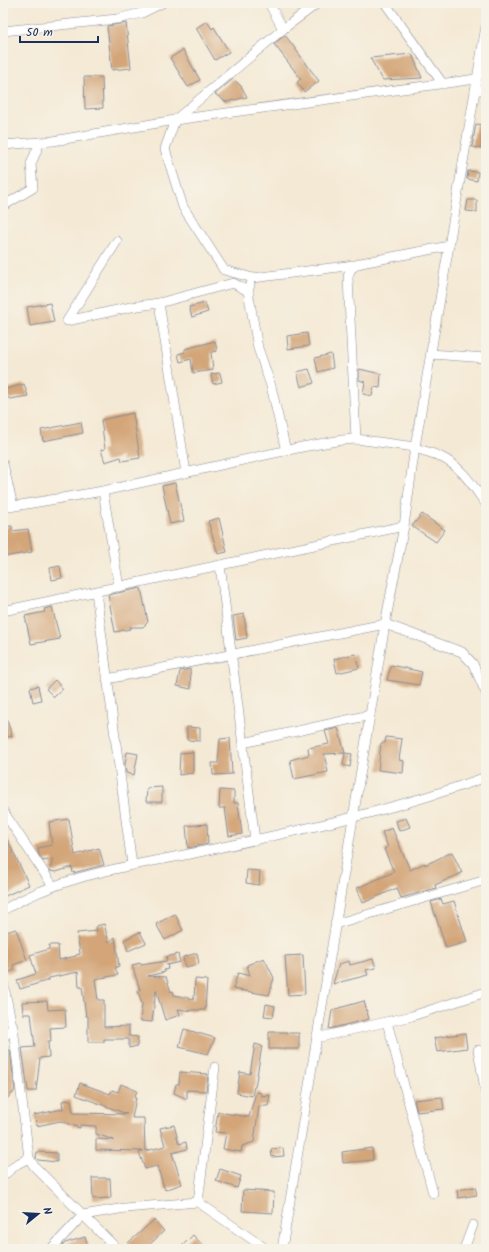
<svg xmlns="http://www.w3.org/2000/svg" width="489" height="1252" font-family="Kalam,sans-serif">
	<rect width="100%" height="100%" fill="#f7f3e8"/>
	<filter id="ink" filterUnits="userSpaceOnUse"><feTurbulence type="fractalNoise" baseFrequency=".025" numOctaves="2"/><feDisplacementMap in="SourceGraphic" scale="8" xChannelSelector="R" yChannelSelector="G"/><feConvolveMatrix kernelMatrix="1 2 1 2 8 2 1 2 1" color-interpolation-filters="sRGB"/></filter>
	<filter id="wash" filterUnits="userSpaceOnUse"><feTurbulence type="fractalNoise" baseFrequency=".012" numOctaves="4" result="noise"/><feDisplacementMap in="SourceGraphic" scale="16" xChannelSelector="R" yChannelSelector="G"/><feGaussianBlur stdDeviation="0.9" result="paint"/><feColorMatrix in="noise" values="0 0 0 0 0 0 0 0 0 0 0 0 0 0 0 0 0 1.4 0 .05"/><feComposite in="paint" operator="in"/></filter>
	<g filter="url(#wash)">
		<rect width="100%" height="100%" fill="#f4e9d4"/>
		<g id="blocks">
			<g fill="#d3a578">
				<path d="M207,21L212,29L214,27L229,52L215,60L196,28Z"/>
				<path d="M126,23L131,68L112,70L107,26Z"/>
				<path d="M285,35L319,81L304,92L297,82L301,79L274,44Z"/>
				<path d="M183,50L200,80L188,87L170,58Z"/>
				<path d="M412,54L422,78L383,80L370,58Z"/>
				<path d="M84,77H102L103,108L85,109Z"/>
				<path d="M233,79L241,86L247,97L226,102L215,94Z"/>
				<path d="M476,124L485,125V134H482L481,148L472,147Z"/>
				<path d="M468,171L478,172L477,181L467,179Z"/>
				<path d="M468,200H477V212L466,211Z"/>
				<path d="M50,303L54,322L30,326L27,307Z"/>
				<path d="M205,303L208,312L192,317L189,307Z"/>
				<path d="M307,333L309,346L288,349L287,336Z"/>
				<path d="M215,341L217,351L211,352L213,370L193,373L191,359L180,362L178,354L185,352V349Z"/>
				<path d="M331,354L333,368L318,372L315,358Z"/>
				<path d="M309,369L314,383L301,387L297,372Z"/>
				<path d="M359,369L381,374L380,388L374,387L372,396L363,394L365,382L359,380Z"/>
				<path d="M220,373L222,382L213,384L211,374Z"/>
				<path d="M24,384L28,396L10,399L6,396L3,392V390Z"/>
				<path d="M133,413L140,458L122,461L121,457L105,462L101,450L105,449L101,420Z"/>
				<path d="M81,422L83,433L43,441L41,430Z"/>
				<path d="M175,483L184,521L170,524L162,486Z"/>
				<path d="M422,514L445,530L436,542L412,526Z"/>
				<path d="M219,518L227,552L218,554L208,521Z"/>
				<path d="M12,526V531L28,529L32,552L3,557V527Z"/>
				<path d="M60,566L62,578L52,580L50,568Z"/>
				<path d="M141,588L148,622L143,627H130V629L115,632L108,595Z"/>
				<path d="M52,607L60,639L31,644L25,616L45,612L44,609Z"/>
				<path d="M244,614L247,638L236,640L233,616Z"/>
				<path d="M355,654L359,668L337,673L334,659Z"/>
				<path d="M391,665L422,672L419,685L387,680Z"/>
				<path d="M190,669L191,689L177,686L180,671Z"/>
				<path d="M55,680L63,689L54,697L46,689Z"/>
				<path d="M38,686L41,700L33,702L30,688Z"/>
				<path d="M3,713H5L12,736L3,738Z"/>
				<path d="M187,727L200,728V741L187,740Z"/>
				<path d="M338,728L345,753L324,754L328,772L294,779L290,760L309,755L308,748L329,744L325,731Z"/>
				<path d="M386,737L402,739L399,760L404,761L403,773L378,770L381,743H385Z"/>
				<path d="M230,738L232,774L213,775L212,763H218L220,739Z"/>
				<path d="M127,752L138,754L134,775L126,773L125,764Z"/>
				<path d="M193,752V773L179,775L180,753Z"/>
				<path d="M345,753L352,754L350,767L343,765Z"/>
				<path d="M162,787V802H146L147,788Z"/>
				<path d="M220,790L234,791V803H238L242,834L229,836L225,808H219Z"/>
				<path d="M406,818L410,827L399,831L396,821Z"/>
				<path d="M69,819L75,855L99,848L104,865L73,873L72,867L56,872L50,871L53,859L43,861L39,855L38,848L52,845L49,822Z"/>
				<path d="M207,824L208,844L188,848L186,826Z"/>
				<path d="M392,828L410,870L425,863V865L452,852L462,873L435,885L436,888L401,898L397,888L363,903L357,888L394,872L384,849L388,847L382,832Z"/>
				<path d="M3,830L29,885L3,897Z"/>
				<path d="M247,870L260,871L259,885L246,883Z"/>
				<path d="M441,899L443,904L454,901L467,942L446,948L431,902Z"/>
				<path d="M175,914L183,930L165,940L156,924Z"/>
				<path d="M104,924L109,942L115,937L119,966L115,968L118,975L95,979L98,1000H104V1027L129,1026V1036L138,1037L137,1046L129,1048V1039H104V1042H88V1016H86L82,987H79L78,972L49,978V980L20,989L17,980L36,974L30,955L49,949V945H58L59,960L76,956V955L80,954L77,933L97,931L96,926Z"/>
				<path d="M16,929L27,960L13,965L15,970L7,973L3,962V933Z"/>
				<path d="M140,932L146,943L128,951L124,940Z"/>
				<path d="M197,953L199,964L185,967L183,957Z"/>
				<path d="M178,954L180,962L167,965V964L168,969L164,970L165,972L148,976L166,977L171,992L173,991L174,995L194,999L195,979L207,980L205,1010H192V1011L178,1009L180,1015L165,1020L156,990L152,1022L140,1021L142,1004L138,991L140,990L132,965L140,963L141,965L167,961L166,957Z"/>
				<path d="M303,955L305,994L288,995L285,956Z"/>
				<path d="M264,958L274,978L269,995L233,989L238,973L250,976L247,965Z"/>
				<path d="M373,959L376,968L366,970L368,975L333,984L339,964L349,961L350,965Z"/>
				<path d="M47,1001L48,1010L65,1009L66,1027L50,1028L51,1041H48L49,1057L40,1058L36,1091H28L22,1048L35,1047L31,1014H23L22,1002Z"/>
				<path d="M364,1001L369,1019L329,1029L332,1010Z"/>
				<path d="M266,1004L275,1006L273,1017L264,1016Z"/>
				<path d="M184,1029L215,1038L208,1054L179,1047Z"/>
				<path d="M269,1032H287V1033H299V1049H269Z"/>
				<path d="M465,1033L467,1048L437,1052L434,1038Z"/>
				<path d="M255,1044L262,1046L255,1087H254L252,1096L237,1093L240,1072L250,1074Z"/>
				<path d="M10,1050L15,1091L3,1102V1051Z"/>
				<path d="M180,1072L208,1074L206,1091L187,1090V1099L174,1093L176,1084H179Z"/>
				<path d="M80,1083L110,1094L112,1090L118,1092L121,1084L137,1091L134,1098H136L132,1118H144L145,1151L165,1146L160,1128L174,1125L179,1144L186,1142L187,1149L172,1153L182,1184L165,1190L157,1166L145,1169L139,1152L143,1151L96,1150V1139L114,1140L96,1134V1126L80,1125V1128L60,1121L37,1126L34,1115L63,1109L62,1101L71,1100L73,1113L127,1114L76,1095Z"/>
				<path d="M256,1092L261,1093V1096L270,1095L268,1106H259L254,1142L242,1146L241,1152L223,1149L226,1133L215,1132L218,1112L249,1117Z"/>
				<path d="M442,1097L444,1109L417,1112L414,1100Z"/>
				<path d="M283,1148L284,1156L272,1157L271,1149Z"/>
				<path d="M372,1148L373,1160L343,1163L342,1152Z"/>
				<path d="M37,1152L57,1153V1162L38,1160L36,1158Z"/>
				<path d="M220,1169L241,1176L237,1188L216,1181Z"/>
				<path d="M92,1178H110L111,1198L93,1199Z"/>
				<path d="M475,1187L477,1195L458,1198L457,1190Z"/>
				<path d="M243,1190L274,1192L273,1213L242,1211Z"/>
				<path d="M154,1220L164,1231L149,1245L153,1249H134L128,1243Z"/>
				<path d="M193,1235L206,1249H179Z"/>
				<path d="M85,1237L88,1245L77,1249H59L65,1243Z"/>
			</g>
		</g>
	</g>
	<g filter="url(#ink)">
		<use href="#blocks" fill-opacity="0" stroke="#888c99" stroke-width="1"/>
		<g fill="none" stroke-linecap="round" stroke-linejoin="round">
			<g stroke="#888c99" stroke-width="10">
				<g id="minor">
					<path d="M269,3L283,29"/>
					<path d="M318,3L283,29L175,120L165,149L183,207L224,270L253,278L354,265"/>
					<path d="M385,3L443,84"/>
					<path d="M3,31L117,19L142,13L162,3"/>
					<path d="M475,90H486"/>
					<path d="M3,145L53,141L175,120L476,79"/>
					<path d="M3,206L33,188L31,164L40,142"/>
					<path d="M117,241L67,321L131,307L159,303"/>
					<path d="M250,285L248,291L258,348L271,386L286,451"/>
					<path d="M431,354L486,358"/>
					<path d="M356,439L348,278C349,269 353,266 361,263L449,246"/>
					<path d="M415,448C424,451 433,453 441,457C462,467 473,486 486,504"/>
					<path d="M3,464L13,506"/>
					<path d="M186,473L159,303L233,283L248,291"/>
					<path d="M103,491L119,587"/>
					<path d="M3,508L103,491L302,447L342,440L356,439L415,447"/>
					<path d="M220,565L255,840"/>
					<path d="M96,592L132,865"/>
					<path d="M3,611L404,526"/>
					<path d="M107,679L385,624L462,652L473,664L486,693"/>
					<path d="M243,743L370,715"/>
					<path d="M3,811L53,886"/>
					<path d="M3,910C66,873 129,867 199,852C296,831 393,811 486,777"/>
					<path d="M335,924L486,880"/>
					<path d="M3,982L14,1035L29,1158L34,1166L117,1249"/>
					<path d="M387,1022L433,1193"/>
					<path d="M3,1038L13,1027"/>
					<path d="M316,1038L412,1016L486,992"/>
					<path d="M478,1050L486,1094"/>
					<path d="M3,1176L17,1164L29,1158"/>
					<path d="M198,1202L215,1067"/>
					<path d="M51,1249L83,1215L125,1208L198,1202L266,1249"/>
					<path d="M282,1249L385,624L404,526L415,447L486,26"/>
					<path d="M464,1249L473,1225"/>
				</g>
			</g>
			<use href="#minor" stroke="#fff" stroke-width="9"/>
		</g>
	</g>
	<rect width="489" height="1252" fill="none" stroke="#f7f3e8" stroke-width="16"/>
	<g transform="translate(38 1214) rotate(72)" stroke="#f7f3e8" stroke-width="3" paint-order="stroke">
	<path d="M0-3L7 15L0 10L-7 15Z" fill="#1b2f5e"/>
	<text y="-6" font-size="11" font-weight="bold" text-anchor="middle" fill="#1b2f5e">N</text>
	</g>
	<path d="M20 36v6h78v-6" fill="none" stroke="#1b2f5e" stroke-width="2"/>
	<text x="26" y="36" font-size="12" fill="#1b2f5e" stroke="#f7f3e8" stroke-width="3" paint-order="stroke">50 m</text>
</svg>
